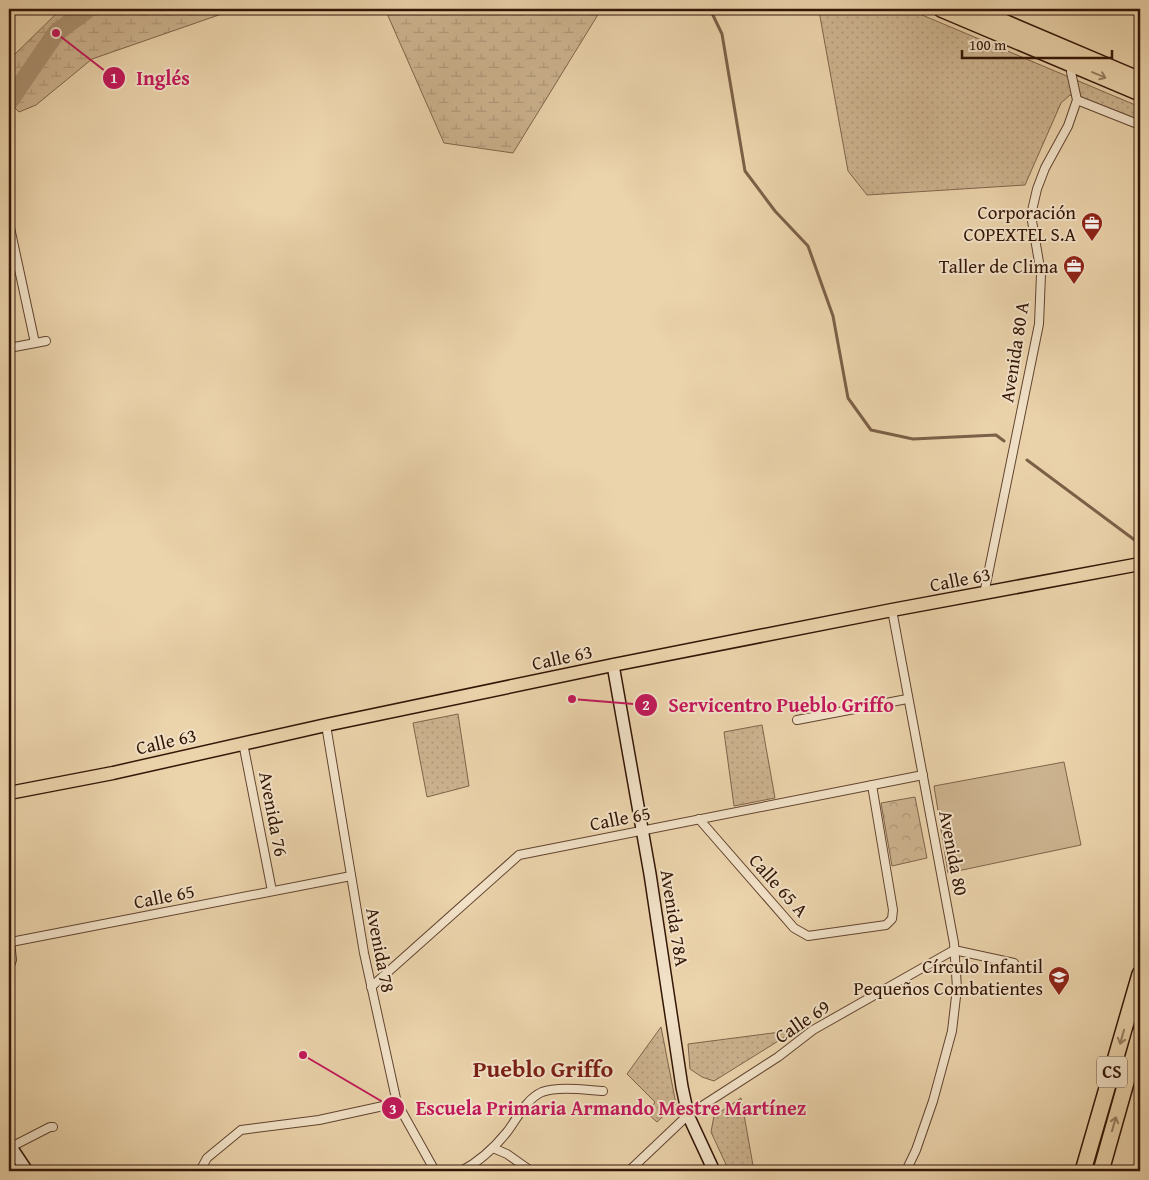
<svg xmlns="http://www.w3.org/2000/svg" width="1149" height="1180" font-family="'Gentium Book Plus',serif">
	<defs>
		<pattern id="grass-dots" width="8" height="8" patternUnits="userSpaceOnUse" patternTransform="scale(1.25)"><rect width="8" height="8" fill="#ccb38f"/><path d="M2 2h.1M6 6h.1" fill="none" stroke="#b0997a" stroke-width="1.8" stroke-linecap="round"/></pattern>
		<pattern id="wetland-marsh" width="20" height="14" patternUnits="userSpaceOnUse" patternTransform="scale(1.25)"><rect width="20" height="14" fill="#ccb38f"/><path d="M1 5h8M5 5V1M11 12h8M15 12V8" fill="none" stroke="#b0997a"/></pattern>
		<pattern id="park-crowns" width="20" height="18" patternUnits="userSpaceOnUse" patternTransform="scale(1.25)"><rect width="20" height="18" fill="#ccb38f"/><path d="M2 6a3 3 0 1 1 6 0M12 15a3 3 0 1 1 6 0" fill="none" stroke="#b0997a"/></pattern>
	</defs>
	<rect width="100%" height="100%" fill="#ebd3ab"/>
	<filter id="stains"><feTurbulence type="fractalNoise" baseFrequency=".004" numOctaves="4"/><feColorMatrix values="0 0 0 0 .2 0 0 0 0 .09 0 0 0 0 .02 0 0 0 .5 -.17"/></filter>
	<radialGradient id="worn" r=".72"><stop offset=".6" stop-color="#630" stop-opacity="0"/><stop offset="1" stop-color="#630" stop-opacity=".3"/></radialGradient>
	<g fill="url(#grass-dots)" stroke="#80644a">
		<path d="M813,9H908L1140,107V123L1070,95L1061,103L1025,185L867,195L848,171L819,11Z"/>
		<path d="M458,714L469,786L427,797L413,723Z"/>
		<path d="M762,725L775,798L734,806L724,732Z"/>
		<path d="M661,1027L676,1104L657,1122L648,1114L655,1102L627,1074Z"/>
		<path d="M796,1030L714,1081L702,1077L690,1069L688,1044Z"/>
		<path d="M741,1098L754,1171H729L711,1132L714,1116Z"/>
	</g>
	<g fill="url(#wetland-marsh)" stroke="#80644a">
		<path d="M61,9H236L92,59L36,105L19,112L9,102V60Z"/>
		<path d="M385,9H605L599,13L513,153L444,143Z"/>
	</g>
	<path fill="url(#park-crowns)" stroke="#80644a" d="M915,797L927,858L892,866L881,803Z"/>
	<path fill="#ccb38f" stroke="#80644a" d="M1064,762L1081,845L948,873L934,786Z"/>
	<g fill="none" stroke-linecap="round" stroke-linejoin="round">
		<g stroke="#7c6047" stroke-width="3">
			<path d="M710,9L722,34L745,171L775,211L808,246L833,316L848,398L871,430L913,439L996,435L1004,441"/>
			<path d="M1027,460L1140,544"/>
		</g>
		<path stroke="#ac9273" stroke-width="18" d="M9,102L56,33L88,9"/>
		<g stroke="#61442f" stroke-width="10">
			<g id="street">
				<path d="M1077,100L1140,125"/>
				<path d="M9,223L35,343"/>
				<path d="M9,348L46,341"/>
				<path d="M984,594L1039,324L1041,274L1031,215L1037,189L1045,168L1068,126L1077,100L1071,72V63"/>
				<path d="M892,610L954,943L957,988L952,1031L933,1101L916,1150L906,1171"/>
				<path d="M797,720L907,699"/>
				<path d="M326,725L364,953L397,1103L435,1171"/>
				<path d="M243,743L272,891"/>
				<path d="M699,819L794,928L808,936L886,925L892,919L893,910L872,785"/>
				<path d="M9,933L12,960L9,968"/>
				<path d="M11,942L351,876"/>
				<path d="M371,987L519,855L923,775"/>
				<path d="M11,1147L50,1127H53"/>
				<path d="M493,1148L507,1154L531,1171"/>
				<path d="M200,1171L207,1158L241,1130L319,1120L397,1103"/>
				<path d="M461,1171C479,1162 494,1148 507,1132C517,1119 526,1099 542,1092C558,1086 586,1090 603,1091"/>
				<path d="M629,1171L688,1115L778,1057L813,1030L954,950L1014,963"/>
			</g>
		</g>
		<g stroke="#331506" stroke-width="14">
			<g id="secondary">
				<path d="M613,665L650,874L682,1087L688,1115L714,1171"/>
				<path d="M9,1144L27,1171"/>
			</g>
		</g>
		<g stroke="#331506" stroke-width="15">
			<path id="primary" d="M9,793L113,773L326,725L613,665L892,610L1140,564"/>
		</g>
		<g stroke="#331506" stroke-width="18">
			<g id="highway">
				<path d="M941,9L1140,93"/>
				<path d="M973,9L1140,80"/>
				<path d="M1083,1171L1140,974"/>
				<path d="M1101,1171L1140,1033"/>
			</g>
		</g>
		<use href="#street" stroke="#f2e2c8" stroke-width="8"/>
		<use href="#secondary" stroke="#f2e2c8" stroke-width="11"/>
		<use href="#primary" stroke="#ebd3ab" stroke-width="12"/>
		<use href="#highway" stroke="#ebd3ab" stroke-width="15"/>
	</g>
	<defs><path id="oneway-shaft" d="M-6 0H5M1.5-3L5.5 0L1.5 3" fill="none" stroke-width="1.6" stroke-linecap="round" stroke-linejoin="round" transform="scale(1.25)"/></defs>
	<g stroke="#987e61">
		<use href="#oneway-shaft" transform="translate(1099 75) rotate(23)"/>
		<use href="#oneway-shaft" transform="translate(1122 1037) rotate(106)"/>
		<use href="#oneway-shaft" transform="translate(1114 1124) rotate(-74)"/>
	</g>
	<defs>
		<g id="office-pin" transform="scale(1.125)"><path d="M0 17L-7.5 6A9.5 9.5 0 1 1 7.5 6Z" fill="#8f2418" stroke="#f2e2c8"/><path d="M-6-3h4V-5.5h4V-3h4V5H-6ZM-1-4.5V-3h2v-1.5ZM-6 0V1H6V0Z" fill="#fff"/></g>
		<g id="school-pin" transform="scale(1.125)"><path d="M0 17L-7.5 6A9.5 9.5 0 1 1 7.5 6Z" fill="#8f2418" stroke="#f2e2c8"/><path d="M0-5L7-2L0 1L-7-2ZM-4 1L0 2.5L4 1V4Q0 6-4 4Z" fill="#fff"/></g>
	</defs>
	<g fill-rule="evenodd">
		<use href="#office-pin" x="1092" y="223"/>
		<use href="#office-pin" x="1074" y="266"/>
		<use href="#school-pin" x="1059" y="977"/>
	</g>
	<g text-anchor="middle" stroke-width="4" stroke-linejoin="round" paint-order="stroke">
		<rect fill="#f2e2c8" stroke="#6c5240" stroke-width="1" x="1097" y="1056.5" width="30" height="31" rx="4"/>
		<g font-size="18" font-weight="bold" fill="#331506">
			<text x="1112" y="1078">CS</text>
		</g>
		<g font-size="19" fill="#331506" stroke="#f2e2c8" text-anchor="end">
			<text x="1076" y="219">Corporación<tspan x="1076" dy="22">COPEXTEL S.A</tspan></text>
			<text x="1058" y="273">Taller de Clima</text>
			<text x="1043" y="973">Círculo Infantil<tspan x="1043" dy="22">Pequeños Combatientes</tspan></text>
		</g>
		<g font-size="19" fill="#331506" stroke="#f2e2c8">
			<text transform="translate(1014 352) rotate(-81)" y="7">Avenida 80 A</text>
			<text transform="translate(960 579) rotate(-11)" y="7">Calle 63</text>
			<text transform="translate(562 657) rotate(-12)" y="7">Calle 63</text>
			<text transform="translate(166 741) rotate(-13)" y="7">Calle 63</text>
			<text transform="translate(274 814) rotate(79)" y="7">Avenida 76</text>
			<text transform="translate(620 818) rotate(-11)" y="7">Calle 65</text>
			<text transform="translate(954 853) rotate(79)" y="7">Avenida 80</text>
			<text transform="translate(779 885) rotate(48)" y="7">Calle 65 A</text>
			<text transform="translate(164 896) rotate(-11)" y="7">Calle 65</text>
			<text transform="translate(675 918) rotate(81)" y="7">Avenida 78A</text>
			<text transform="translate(381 950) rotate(79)" y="7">Avenida 78</text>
			<text transform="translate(802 1021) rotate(-34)" y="7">Calle 69</text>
		</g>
		<g font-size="24" font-weight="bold" fill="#7a1f14" stroke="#f2e2c8">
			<text x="543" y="1077">Pueblo Griffo</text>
		</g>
	</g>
	<path fill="none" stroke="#c2185b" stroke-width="2" d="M56 33L114 78M572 699L646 705M303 1055L393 1108"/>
	<g fill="#c2185b" stroke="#f2e2c8" stroke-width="2">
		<circle cx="56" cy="33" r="5"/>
		<circle cx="572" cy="699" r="5"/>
		<circle cx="303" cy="1055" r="5"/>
		<circle cx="114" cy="78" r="12"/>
		<circle cx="646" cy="705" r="12"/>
		<circle cx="393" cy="1108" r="12"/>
	</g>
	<g font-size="15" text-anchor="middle" font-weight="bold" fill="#fff">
		<text x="114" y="83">1</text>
		<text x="646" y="710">2</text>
		<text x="393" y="1114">3</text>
	</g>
	<g font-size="20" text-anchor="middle" font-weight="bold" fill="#c2185b" stroke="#f2e2c8" stroke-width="4" stroke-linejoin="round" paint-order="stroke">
		<text x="163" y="85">Inglés</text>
		<text x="781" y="712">Servicentro Pueblo Griffo</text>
		<text x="611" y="1115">Escuela Primaria Armando Mestre Martínez</text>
	</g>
	<rect width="1149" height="1180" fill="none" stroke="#ebd3ab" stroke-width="30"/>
	<rect x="10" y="10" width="1129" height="1160" fill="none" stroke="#331506" stroke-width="2.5"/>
	<rect x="15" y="15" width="1119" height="1150" fill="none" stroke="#331506"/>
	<path d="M962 50v8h150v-8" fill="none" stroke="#331506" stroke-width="2.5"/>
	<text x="969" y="50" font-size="15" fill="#331506" stroke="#f2e2c8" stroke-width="4" paint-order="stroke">100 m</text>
	<rect width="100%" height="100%" filter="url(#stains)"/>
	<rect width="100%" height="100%" fill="url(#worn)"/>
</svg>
